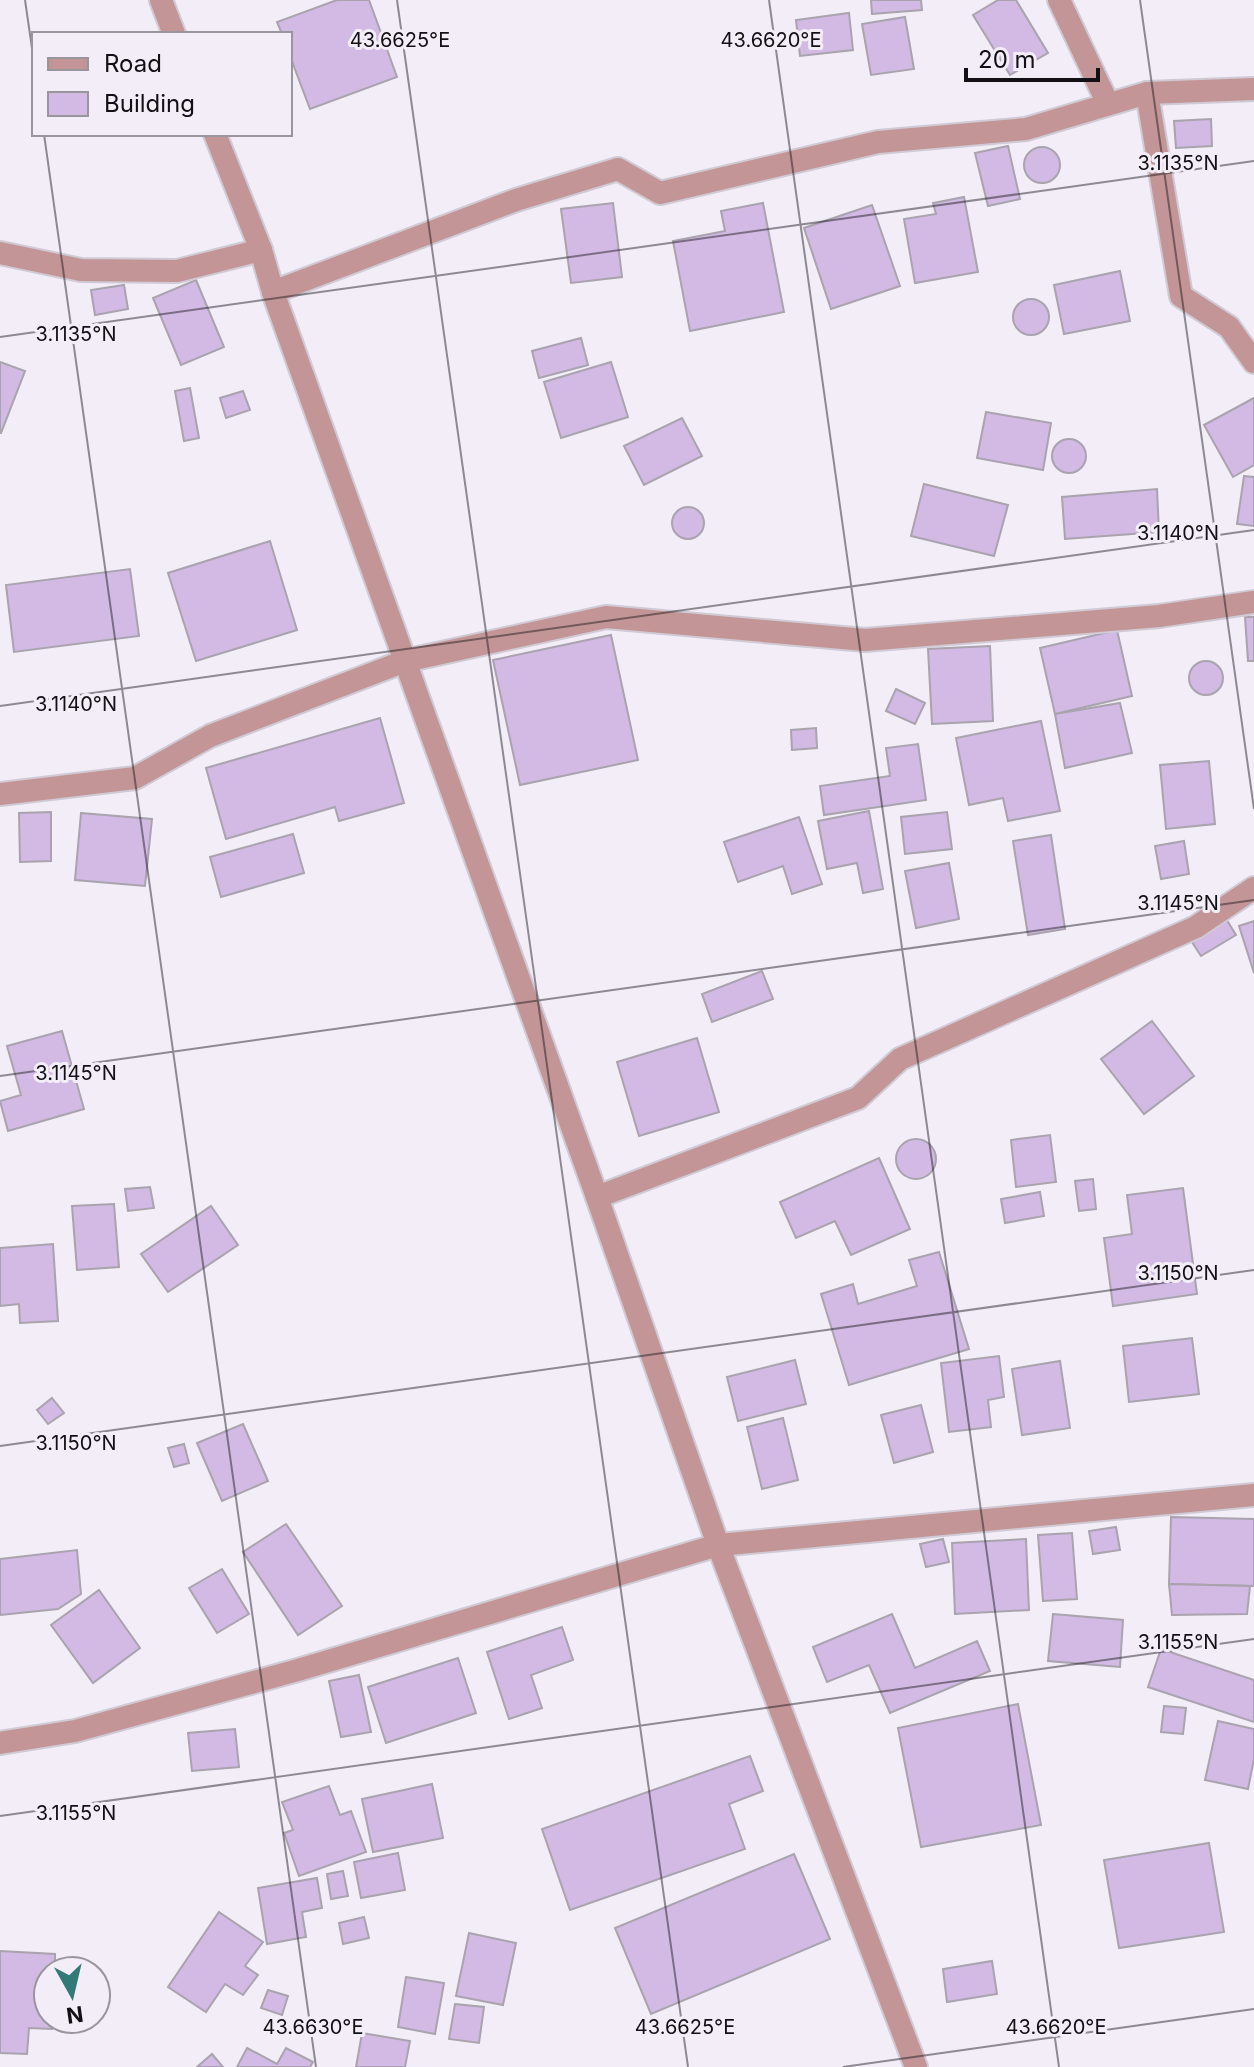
<svg xmlns="http://www.w3.org/2000/svg" width="1254" height="2067" font-family="Inter,sans-serif">
	<rect width="100%" height="100%" fill="#f3edf8"/>
	<g fill="#d2bae4" stroke="#a9a3ae" stroke-width="2">
		<path d="M337,0H369L397,77L310,109L290,56V34H282L277,22Z"/>
		<path d="M871,0H921L922,10L872,14Z"/>
		<path d="M998,0H1016L1048,53L1010,75L973,15Z"/>
		<path d="M849,13L853,50L800,56L796,20Z"/>
		<path d="M905,17L914,69L871,75L862,24Z"/>
		<path d="M1211,119L1212,146L1176,148L1174,121Z"/>
		<path d="M1008,146L1020,199L988,206L975,153Z"/>
		<circle cx="1042" cy="165" r="18"/>
		<path d="M964,197L978,272L915,283L904,219L936,214L933,203Z"/>
		<path d="M613,203L622,277L571,283L561,209Z"/>
		<path d="M763,203L784,312L690,331L673,241L725,231L721,211Z"/>
		<path d="M872,205L900,286L831,309L804,228Z"/>
		<path d="M1120,271L1130,321L1064,334L1054,285Z"/>
		<path d="M196,280L224,347L181,365L153,298Z"/>
		<path d="M124,285L128,309L95,315L91,290Z"/>
		<circle cx="1031" cy="317" r="18"/>
		<path d="M581,338L588,365L539,378L532,351Z"/>
		<path d="M0,362L25,371L1,433H0Z"/>
		<path d="M611,362L628,417L561,438L544,382Z"/>
		<path d="M190,388L199,438L184,441L175,391Z"/>
		<path d="M243,391L250,410L226,418L220,398Z"/>
		<path d="M1254,398V465L1233,477L1204,425Z"/>
		<path d="M986,412L1051,423L1043,470L977,458Z"/>
		<path d="M682,418L702,456L644,485L624,446Z"/>
		<circle cx="1069" cy="456" r="17"/>
		<path d="M1244,476L1254,477V526L1237,524Z"/>
		<path d="M924,484L1008,505L994,556L911,536Z"/>
		<path d="M1157,489L1159,532L1065,539L1062,497Z"/>
		<circle cx="688" cy="523" r="16"/>
		<path d="M270,541L297,630L196,661L168,573Z"/>
		<path d="M130,569L139,636L14,652L6,585Z"/>
		<path d="M1245,617H1254V661H1248Z"/>
		<path d="M1117,630L1132,696L1055,714L1040,648Z"/>
		<path d="M611,635L638,760L520,785L493,660Z"/>
		<path d="M990,646L993,721L932,724L928,649Z"/>
		<circle cx="1206" cy="678" r="17"/>
		<path d="M896,689L925,703L915,724L886,711Z"/>
		<path d="M1120,703L1132,753L1065,768L1055,714Z"/>
		<path d="M380,718L404,803L339,821L335,807L226,839L206,768Z"/>
		<path d="M1041,721L1060,811L1008,821L1003,798L969,805L956,738Z"/>
		<path d="M816,728L817,748L792,750L791,730Z"/>
		<path d="M918,744L926,800L824,815L820,786L890,776L886,748Z"/>
		<path d="M1209,761L1215,824L1166,829L1160,765Z"/>
		<path d="M869,811L883,889L863,893L857,863L827,869L818,821Z"/>
		<path d="M51,812V861L20,862L19,813Z"/>
		<path d="M947,812L952,849L905,854L901,817Z"/>
		<path d="M81,813L152,819L145,886L75,880Z"/>
		<path d="M799,817L822,884L792,894L783,866L738,882L724,842Z"/>
		<path d="M293,834L304,873L221,897L210,857Z"/>
		<path d="M1051,835L1065,929L1028,935L1013,841Z"/>
		<path d="M1184,841L1189,874L1161,879L1155,846Z"/>
		<path d="M949,863L959,919L916,928L905,871Z"/>
		<path d="M1225,917L1236,935L1201,956L1190,939Z"/>
		<path d="M1254,921V973L1239,926Z"/>
		<path d="M762,971L773,999L712,1022L702,994Z"/>
		<path d="M1152,1021L1194,1076L1144,1114L1101,1059Z"/>
		<path d="M62,1031L84,1109L8,1131L0,1101L21,1095L7,1046Z"/>
		<path d="M697,1038L719,1112L639,1136L617,1062Z"/>
		<path d="M1050,1135L1056,1182L1016,1187L1011,1140Z"/>
		<circle cx="916" cy="1159" r="20"/>
		<path d="M879,1158L910,1229L851,1255L835,1221L796,1238L780,1202Z"/>
		<path d="M1093,1179L1096,1209L1079,1211L1075,1181Z"/>
		<path d="M150,1187L154,1208L128,1211L125,1189Z"/>
		<path d="M1183,1188L1197,1294L1113,1306L1104,1238L1132,1234L1127,1195Z"/>
		<path d="M1040,1192L1044,1216L1005,1223L1001,1199Z"/>
		<path d="M114,1204L119,1267L77,1270L72,1206Z"/>
		<path d="M211,1206L238,1245L168,1292L141,1254Z"/>
		<path d="M53,1244L58,1321L20,1323L19,1304L0,1306V1248Z"/>
		<path d="M939,1252L969,1349L849,1385L821,1294L853,1284L858,1304L917,1286L909,1260Z"/>
		<path d="M1192,1338L1199,1394L1129,1402L1123,1346Z"/>
		<path d="M999,1356L1004,1397L988,1400L991,1427L949,1432L941,1363Z"/>
		<path d="M795,1360L806,1404L738,1421L727,1377Z"/>
		<path d="M1060,1361L1070,1428L1022,1435L1012,1369Z"/>
		<path d="M52,1398L64,1413L48,1424L37,1410Z"/>
		<path d="M921,1405L933,1452L894,1463L881,1415Z"/>
		<path d="M783,1418L798,1480L762,1489L747,1427Z"/>
		<path d="M243,1424L268,1481L222,1501L197,1443Z"/>
		<path d="M184,1444L189,1463L174,1467L168,1448Z"/>
		<path d="M1171,1517L1254,1519V1586L1169,1584Z"/>
		<path d="M286,1524L342,1606L298,1635L243,1552Z"/>
		<path d="M1116,1527L1120,1550L1093,1554L1089,1531Z"/>
		<path d="M1072,1533L1077,1599L1043,1601L1038,1535Z"/>
		<path d="M943,1539L949,1562L926,1567L920,1544Z"/>
		<path d="M1026,1539L1029,1610L955,1614L952,1543Z"/>
		<path d="M77,1550L81,1594L58,1609L0,1615V1559Z"/>
		<path d="M222,1569L249,1614L217,1633L189,1588Z"/>
		<path d="M1169,1584L1250,1586L1247,1614L1172,1615Z"/>
		<path d="M99,1590L140,1648L93,1683L51,1625Z"/>
		<path d="M892,1614L915,1668L977,1641L990,1671L890,1713L869,1665L827,1682L813,1647Z"/>
		<path d="M1053,1614L1123,1620L1120,1667L1048,1661Z"/>
		<path d="M562,1627L573,1660L531,1675L542,1708L509,1719L487,1652Z"/>
		<path d="M1161,1649L1254,1680V1722L1148,1687Z"/>
		<path d="M458,1658L476,1713L386,1743L368,1687Z"/>
		<path d="M359,1675L371,1732L341,1737L329,1681Z"/>
		<path d="M1018,1704L1041,1825L921,1847L898,1728Z"/>
		<path d="M1164,1706L1186,1708L1183,1734L1161,1732Z"/>
		<path d="M1218,1721L1254,1729V1759L1248,1789L1205,1780Z"/>
		<path d="M235,1729L239,1767L192,1771L188,1733Z"/>
		<path d="M750,1756L763,1791L729,1804L745,1849L570,1910L542,1829Z"/>
		<path d="M432,1784L443,1838L373,1852L362,1799Z"/>
		<path d="M329,1786L340,1815L351,1811L366,1852L299,1876L284,1833L293,1830L282,1802Z"/>
		<path d="M1209,1843L1224,1932L1119,1948L1104,1860Z"/>
		<path d="M398,1853L405,1890L361,1898L354,1862Z"/>
		<path d="M794,1854L830,1939L651,2014L615,1928Z"/>
		<path d="M343,1871L348,1896L331,1899L327,1874Z"/>
		<path d="M317,1878L322,1908L302,1912L306,1937L267,1944L258,1888Z"/>
		<path d="M219,1912L263,1942L245,1966L258,1975L243,1995L225,1984L206,2012L168,1987Z"/>
		<path d="M364,1917L369,1938L343,1944L339,1923Z"/>
		<path d="M469,1933L516,1943L503,2005L456,1996Z"/>
		<path d="M0,1951L55,1954V1971H48V2019H52V2029L29,2028L27,2054L0,2053Z"/>
		<path d="M992,1961L997,1994L947,2002L943,1969Z"/>
		<path d="M406,1977L444,1983L435,2034L398,2027Z"/>
		<path d="M268,1990L288,1996L282,2015L261,2008Z"/>
		<path d="M455,2004L484,2007L479,2043L449,2039Z"/>
		<path d="M362,2033L410,2041L405,2067H356Z"/>
		<path d="M247,2048L277,2064L286,2048L313,2062L310,2067H237Z"/>
		<path d="M212,2054L223,2067H197Z"/>
	</g>
	<g fill="none" stroke-linecap="round" stroke-linejoin="round">
		<g stroke="#cfcad4" stroke-width="26">
			<g id="minor">
				<path d="M161,0L174,34"/>
				<path d="M1059,0L1108,104"/>
				<path d="M1147,93L1181,296L1229,327L1254,362"/>
				<path d="M215,134L261,250L273,292L597,1197L718,1545L916,2067"/>
				<path d="M0,253L81,270L177,271L261,250"/>
				<path d="M273,292L516,200L618,169L660,193L878,142L1026,129L1147,93L1254,89"/>
				<path d="M0,794L135,778L210,736L405,661L606,617L865,640L1159,616L1254,602"/>
				<path d="M597,1197L858,1098L900,1059L1196,927L1254,888"/>
				<path d="M0,1743L75,1731L298,1670L718,1545L1254,1495"/>
			</g>
		</g>
		<use href="#minor" stroke="#c39596" stroke-width="22"/>
	</g>
	<path fill="none" stroke="#121014" stroke-width="2" stroke-opacity="0.45" d="M25,0L34,62M397,0L688,2067M769,0L1059,2067M1140,0L1254,809M44,134L316,2067M0,337L1254,161M0,706L1254,530M0,1076L1254,900M0,1446L1254,1270M0,1816L1254,1639M843,2067L1254,2009"/>
	<g font-size="20" text-anchor="middle" fill="#121014" stroke="#f3edf8" stroke-width="6" stroke-linejoin="round" paint-order="stroke">
		<text x="400" y="47">43.6625°E</text>
		<text x="771" y="47">43.6620°E</text>
		<text x="1178" y="170">3.1135°N</text>
		<text x="76" y="341">3.1135°N</text>
		<text x="1178" y="540">3.1140°N</text>
		<text x="76" y="711">3.1140°N</text>
		<text x="1178" y="910">3.1145°N</text>
		<text x="76" y="1080">3.1145°N</text>
		<text x="1178" y="1280">3.1150°N</text>
		<text x="76" y="1450">3.1150°N</text>
		<text x="1178" y="1649">3.1155°N</text>
		<text x="76" y="1820">3.1155°N</text>
		<text x="313" y="2034">43.6630°E</text>
		<text x="685" y="2034">43.6625°E</text>
		<text x="1056" y="2034">43.6620°E</text>
	</g>
	<rect x="32" y="32" width="260" height="104" fill="#f3edf8" stroke="#99959d" stroke-width="2"/>
	<rect x="48" y="58" width="40" height="12" fill="#c39596" stroke="#99959d" stroke-width="2"/>
	<text x="104" y="72" font-size="24" fill="#121014">Road</text>
	<rect x="48" y="92" width="40" height="24" fill="#d2bae4" stroke="#99959d" stroke-width="2"/>
	<text x="104" y="112" font-size="24" fill="#121014">Building</text>
	<g transform="translate(72 1995) rotate(172)"><circle r="38" fill="#f3edf8" stroke="#99959d" stroke-width="2"/>
	<path d="M0-6L14 30L0 20L-14 30Z" fill="#317a78"/>
	<text y="-12" font-size="22" font-weight="bold" text-anchor="middle" fill="#121014">N</text>
	</g>
	<path d="M966 68v12h132v-12" fill="none" stroke="#121014" stroke-width="4"/>
	<text x="978" y="68" font-size="24" fill="#121014" stroke="#f3edf8" stroke-width="6" paint-order="stroke">20 m</text>
</svg>
